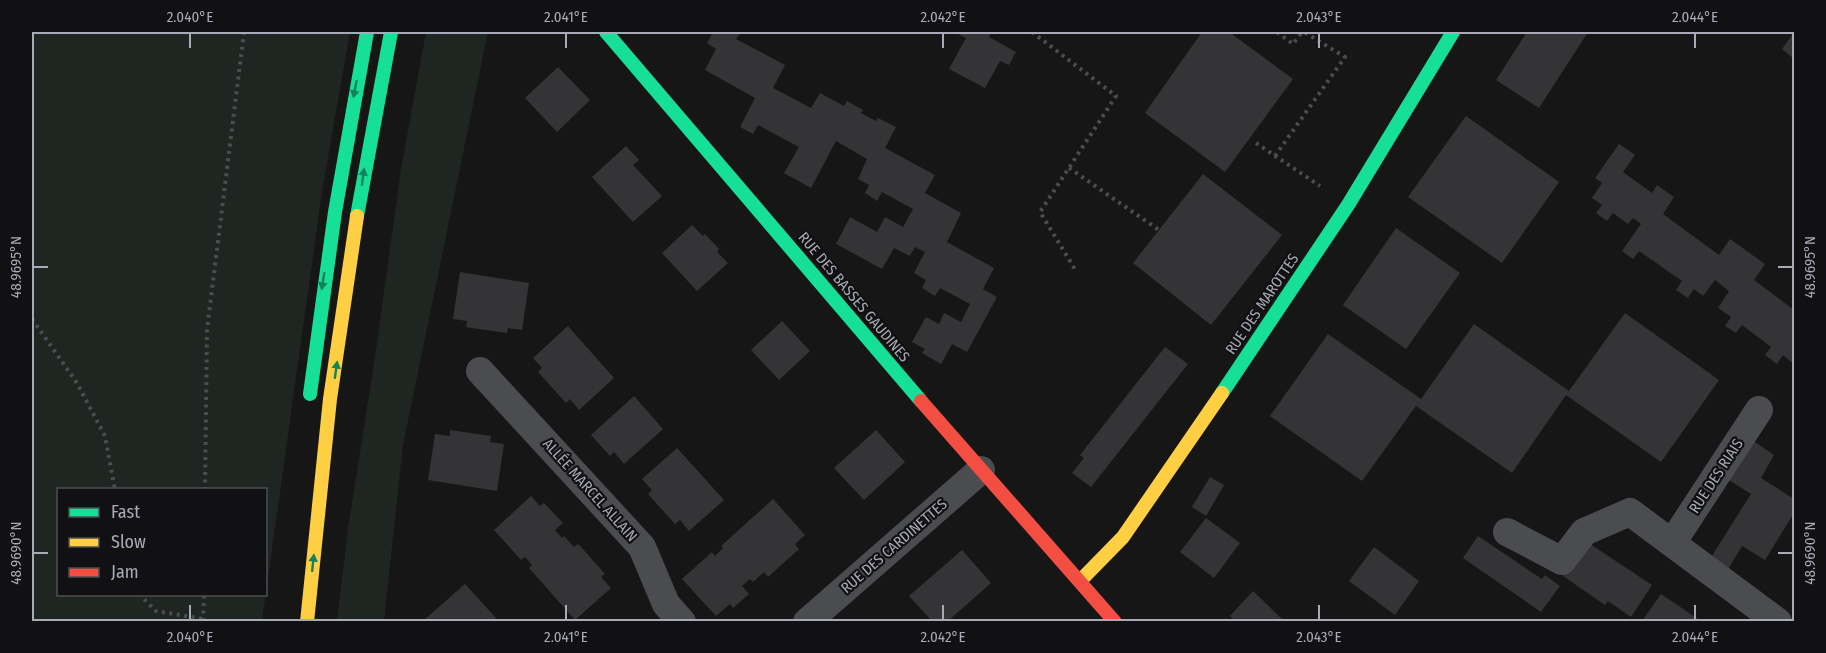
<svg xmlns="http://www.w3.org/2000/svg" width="1826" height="653" font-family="'Fira Sans Condensed',sans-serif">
	<rect width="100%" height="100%" fill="#161616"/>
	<g fill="#1f2520" fill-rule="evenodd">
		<path d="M32,32H350L322,192L262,621H32ZM58,490H266V594H58Z"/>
		<path d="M426,32H488L403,445L384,621H337L348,528L374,364L401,169Z"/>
	</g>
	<g fill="#343436">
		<path d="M713,32H741L736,39L785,65L773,88L811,108L820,93L844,106L847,101L863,110L861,113L876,121L878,118L896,127L885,148L935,175L925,193L961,213L947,242L994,268L983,289L997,297L967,352L952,344L941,364L922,353L925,349L912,342L926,317L939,324L944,313L961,322L970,304L940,288L935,296L922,288L926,280L914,273L925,252L915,247L910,256L894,248L882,269L836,244L850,217L877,232L885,217L903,227L913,209L882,192L877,201L865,193L869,185L858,179L867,159L836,141L811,188L784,173L799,147L758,125L753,134L740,127L755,98L705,70L716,49L707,43Z"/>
		<path d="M954,32H992L989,37L1016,52L1009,65L1000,61L985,88L949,69L966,38Z"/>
		<path d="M1202,32H1229L1293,79L1225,172L1145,113Z"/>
		<path d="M1527,32H1588L1539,108L1496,80Z"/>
		<path d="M1794,32V59L1782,49Z"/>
		<path d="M558,67L590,100L557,132L525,98Z"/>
		<path d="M1466,116L1559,182L1502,263L1408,197Z"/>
		<path d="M1619,144L1635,155L1623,172L1652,193L1657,185L1674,197L1663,214L1719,255L1730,239L1765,264L1754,280L1794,310V364L1783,355L1777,364L1765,355L1771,347L1742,325L1736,333L1725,326L1731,317L1718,308L1729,291L1715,280L1703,296L1694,289L1688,298L1676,290L1682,281L1639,251L1633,259L1622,251L1641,224L1633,218L1628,224L1613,213L1607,221L1596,213L1602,205L1592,198L1602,183L1595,178Z"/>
		<path d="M626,146L639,160L633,165L662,196L633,222L592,177Z"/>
		<path d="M1203,174L1282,235L1211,325L1133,263Z"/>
		<path d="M692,225L703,236L705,234L719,249L717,252L728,263L697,291L662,253Z"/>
		<path d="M1396,228L1460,273L1406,349L1343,305Z"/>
		<path d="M460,272L529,283L522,330L508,328L507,333L472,328L466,327L467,321L453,319Z"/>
		<path d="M1625,313L1719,380L1661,462L1566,395L1512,473L1416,406L1362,481L1270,416L1328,334L1421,399L1474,324L1569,391Z"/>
		<path d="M782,321L810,351L779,380L751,350Z"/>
		<path d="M568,326L614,378L579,410L570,399L566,403L538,372L542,368L533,358Z"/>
		<path d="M1165,347L1188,364L1091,487L1072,473L1084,458L1080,455Z"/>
		<path d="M634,396L663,429L624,464L614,452L610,456L591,435Z"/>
		<path d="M450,430L491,436L490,442L504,444L497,491L428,480L435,434L450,436Z"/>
		<path d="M876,430L905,462L864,500L834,468Z"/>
		<path d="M1752,440L1774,455L1761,478L1794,499V513L1765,560L1742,546L1727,571L1710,559L1751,494L1727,479Z"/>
		<path d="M677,448L724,500L689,531L680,520L675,524L648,494L652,490L642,479Z"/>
		<path d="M1210,477L1224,485L1206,516L1192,507Z"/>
		<path d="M531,496L540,506L544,503L563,523L555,530L562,538L564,536L574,547L578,544L581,547L605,574L601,577L611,588L575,620L529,568L532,565L525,557L521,560L494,530Z"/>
		<path d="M773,499L805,535L795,544L799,549L768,577L764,572L753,582L750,579L742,586L749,594L733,608L730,604L716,616L682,579L712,552L715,556L723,548L721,546Z"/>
		<path d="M1206,518L1240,543L1214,578L1180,552Z"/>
		<path d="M1478,536L1542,579L1545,575L1560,586L1541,612L1463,558Z"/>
		<path d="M1587,542L1652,585L1631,617L1608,601L1605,605L1563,576Z"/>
		<path d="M1374,547L1419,581L1395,615L1349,581Z"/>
		<path d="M962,550L991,583L948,621H932L909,596Z"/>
		<path d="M465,584L496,618L492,621H423Z"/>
		<path d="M1253,591L1282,619L1279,621H1235L1230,616Z"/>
		<path d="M1661,594L1701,621H1642Z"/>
	</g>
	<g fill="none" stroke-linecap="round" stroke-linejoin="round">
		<g stroke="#4c4d51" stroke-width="4" stroke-dasharray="3 4.5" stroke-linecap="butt">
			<path d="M1032,32L1116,96L1040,212L1076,271"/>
			<path d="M1277,32L1293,44L1302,32"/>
			<path d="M1256,143L1320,186"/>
			<path d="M1275,156L1345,57L1304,32"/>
			<path d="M1069,168L1159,230"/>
			<path d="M32,319L77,383L105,436L115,490"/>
			<path d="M205,490L207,330L244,32"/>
			<path d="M139,594L156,611L203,619"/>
			<path d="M203,621L204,594"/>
		</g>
		<g stroke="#4b4c4f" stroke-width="28">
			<path d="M480,371L642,547L666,604L682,622"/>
			<path d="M1507,532L1562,561L1584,532L1630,512L1778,622"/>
			<path d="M1672,543L1759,410"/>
			<path d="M807,622L981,470"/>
		</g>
		<g stroke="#16e098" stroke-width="14">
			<path d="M606,32L921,401"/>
			<path d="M357,216L391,32"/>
			<path d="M1222,393L1348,205L1453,32"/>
			<path d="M310,394L335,212L367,32"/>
		</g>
		<g stroke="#ffcf43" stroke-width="14">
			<path d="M1080,581L1123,537L1222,393"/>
			<path d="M307,622L330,399L357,216"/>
		</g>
		<path stroke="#f24e42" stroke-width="14" d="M921,401L1115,622"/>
	</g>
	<defs><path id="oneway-solid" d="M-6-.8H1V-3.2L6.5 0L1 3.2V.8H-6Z" transform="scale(1.5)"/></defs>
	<g fill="#14825c">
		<use href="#oneway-solid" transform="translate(355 89) rotate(101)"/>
		<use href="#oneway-solid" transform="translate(363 177) rotate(-82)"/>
		<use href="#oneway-solid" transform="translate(323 281) rotate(99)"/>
		<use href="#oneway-solid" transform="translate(336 370) rotate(-82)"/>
		<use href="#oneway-solid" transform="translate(313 563) rotate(-84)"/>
	</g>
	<path fill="none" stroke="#a8abb7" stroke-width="2" d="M190,33V48M566,33V48M943,33V48M1319,33V48M1695,33V48M33,267H48M1778,267H1793M33,553H48M1778,553H1793M190,605V620M566,605V620M943,605V620M1319,605V620M1695,605V620"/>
	<g text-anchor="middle" stroke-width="4.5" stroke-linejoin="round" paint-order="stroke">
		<g font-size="15" fill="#a8abb7" stroke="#111012">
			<text transform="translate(854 297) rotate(50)" y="5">RUE DES BASSES GAUDINES</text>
			<text transform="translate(1262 304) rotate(-56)" y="5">RUE DES MAROTTES</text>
			<text transform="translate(1716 476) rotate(-57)" y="5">RUE DES RIAIS</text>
			<text transform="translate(590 490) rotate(48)" y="5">ALLÉE MARCEL ALLAIN</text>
			<text transform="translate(894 546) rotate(-41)" y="5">RUE DES CARDINETTES</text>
		</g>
	</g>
	<rect width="1826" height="653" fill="none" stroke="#111012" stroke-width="66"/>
	<rect x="57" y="488" width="210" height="108" fill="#111012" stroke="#4d4e54" stroke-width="1.5"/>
	<rect x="69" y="508" width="30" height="9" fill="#16e098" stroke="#4d4e54" stroke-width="1.5"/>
	<text x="111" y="518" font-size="18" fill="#a8abb7">Fast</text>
	<rect x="69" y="538" width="30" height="9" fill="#ffcf43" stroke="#4d4e54" stroke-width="1.5"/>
	<text x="111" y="548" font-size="18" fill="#a8abb7">Slow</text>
	<rect x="69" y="568" width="30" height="9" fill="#f24e42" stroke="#4d4e54" stroke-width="1.5"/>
	<text x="111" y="578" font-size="18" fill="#a8abb7">Jam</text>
	<rect x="33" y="33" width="1760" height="587" fill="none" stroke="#a8abb7" stroke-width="2"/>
	<g font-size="15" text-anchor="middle" fill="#a8abb7">
		<text x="190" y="22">2.040°E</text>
		<text x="566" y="22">2.041°E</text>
		<text x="943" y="22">2.042°E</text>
		<text x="1319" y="22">2.043°E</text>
		<text x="1695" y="22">2.044°E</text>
		<text transform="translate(16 267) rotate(-90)" y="5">48.9695°N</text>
		<text transform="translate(1810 267) rotate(-90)" y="5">48.9695°N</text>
		<text transform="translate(16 553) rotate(-90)" y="5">48.9690°N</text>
		<text transform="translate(1810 553) rotate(-90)" y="5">48.9690°N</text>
		<text x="190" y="642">2.040°E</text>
		<text x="566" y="642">2.041°E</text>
		<text x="943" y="642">2.042°E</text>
		<text x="1319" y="642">2.043°E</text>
		<text x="1695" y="642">2.044°E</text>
	</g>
</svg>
